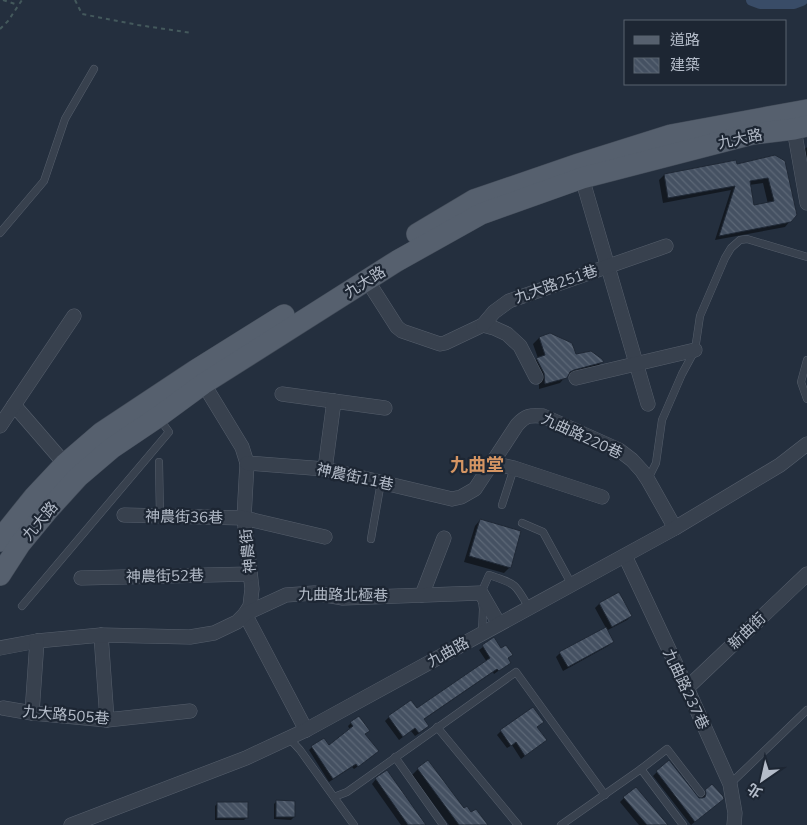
<svg xmlns="http://www.w3.org/2000/svg" width="807" height="825" font-family="'Nunito Sans','Noto Sans TC',sans-serif">
	<defs>
		<pattern id="building-back-hatch" width="6" height="6" patternUnits="userSpaceOnUse" patternTransform="scale(1.25)"><rect width="6" height="6" fill="#455162"/><path d="M-1 5l2 2M0 0l6 6M5-1l2 2" fill="none" stroke="#5d6877"/></pattern>
	</defs>
	<rect width="100%" height="100%" fill="#242f3e"/>
	<g fill="#0007" fill-rule="evenodd">
		<path d="M807,147V164L804,150Z"/>
		<path d="M775,156L790,221L785,227L715,240L731,190L663,203L659,180L664,175L736,165ZM763,183L768,204L753,206L749,185Z"/>
		<path d="M539,338L575,356L602,362L596,368L567,375L560,383L539,389V380L531,364L538,358L533,344Z"/>
		<path d="M480,520L510,567L504,573L464,562L475,526Z"/>
		<path d="M618,594L631,616L627,620L606,631L612,642L608,646L563,671L556,657L560,653L606,628L595,608L599,604Z"/>
		<path d="M494,639L509,663L494,674L493,672L423,720L428,726L424,730L415,736L411,731L399,740L385,721L389,717L416,710L487,662L479,650Z"/>
		<path d="M542,722L536,728L545,740L521,759L512,745L507,748L497,735L501,731Z"/>
		<path d="M351,723L364,734L374,755L354,769L352,767L329,782L309,750L312,747H328L350,730L348,726Z"/>
		<path d="M418,769L463,810L486,825H449L412,775Z"/>
		<path d="M657,772L698,799H702V795L706,791L718,803L691,825L653,776Z"/>
		<path d="M376,779L424,825H401L372,784Z"/>
		<path d="M624,798L666,825H639L620,802Z"/>
		<path d="M276,802L294,817L291,820L274,819V804Z"/>
		<path d="M218,803L247,817L244,820H215V806Z"/>
	</g>
	<g fill="none" stroke-linecap="round" stroke-linejoin="round">
		<path stroke="#394c67" stroke-width="12" d="M752,0L760,3H794L802,0"/>
	</g>
	<g fill="url(#building-back-hatch)" stroke="#1f2835" fill-rule="evenodd">
		<path d="M775,155L785,161L797,215L791,222L719,236L735,186L668,198L664,174L736,160L737,164ZM768,178L774,201L754,205L750,181Z"/>
		<path d="M550,333L572,343L576,354L591,351L602,359L604,362L574,370L570,372L567,378L545,384L544,373L536,358L545,355L539,337Z"/>
		<path d="M480,519L521,531L511,568L469,556Z"/>
		<path d="M619,592L632,616L612,627L599,603Z"/>
		<path d="M606,627L614,642L568,667L559,652Z"/>
		<path d="M494,637L501,648L506,645L513,655L508,658L511,663L499,671L497,669L424,719L429,726L419,733L415,728L403,737L388,716L411,700L417,708L490,658L482,645Z"/>
		<path d="M533,707L544,722L537,727L547,740L525,756L516,742L511,746L500,730Z"/>
		<path d="M359,716L370,731L365,734L379,751L358,767L356,764L333,779L311,746L324,738L329,745L353,726L350,722Z"/>
		<path d="M428,760L464,808L467,806L471,812L476,809L488,825H459L417,768Z"/>
		<path d="M669,760L699,798H702L705,797L706,793L705,790L712,784L723,796L724,799L695,822L656,771Z"/>
		<path d="M387,770L426,825H408L375,778Z"/>
		<path d="M636,787L668,825H647L623,797Z"/>
		<path d="M276,800L295,801V817H276Z"/>
		<rect x="217" y="802" width="31" height="16"/>
	</g>
	<g fill="none" stroke-linecap="round" stroke-linejoin="round">
		<g stroke="#565f6c" stroke-width="8">
			<g id="lane">
				<path d="M0,233L44,181L65,119L94,69"/>
				<path d="M807,360L801,382L807,399"/>
				<path d="M159,462L160,516"/>
				<path d="M648,479L656,463L662,420L682,374L695,350L700,316L725,258L731,248L740,240L747,239L807,257"/>
				<path d="M502,505L514,468"/>
				<path d="M522,523L543,532L572,585"/>
				<path d="M371,539L381,482"/>
				<path d="M22,606L169,432L159,418"/>
				<path d="M482,634L483,609L481,593L489,575C516,584 515,583 529,608"/>
				<path d="M437,727L518,825"/>
				<path d="M289,738L300,750L354,825"/>
				<path d="M395,757L443,825"/>
				<path d="M641,769L667,749L701,793"/>
				<path d="M730,784L807,710"/>
				<path d="M334,797L347,792L516,672L605,795"/>
				<path d="M561,825L641,769L683,825"/>
			</g>
		</g>
		<g stroke="#565f6c" stroke-width="15">
			<g id="street">
				<path d="M794,129L807,203"/>
				<path d="M582,178L648,404"/>
				<path d="M367,280L397,327L402,331L440,344L445,343L483,325L494,328L507,334L520,346L536,377"/>
				<path d="M483,325L494,312L509,301L666,246"/>
				<path d="M200,378L242,447L247,463L244,518L252,589L250,606L245,614L306,730"/>
				<path d="M576,378L695,350"/>
				<path d="M282,394L385,408"/>
				<path d="M14,405L65,464"/>
				<path d="M0,426L74,316"/>
				<path d="M247,463L325,469L452,499L461,497L475,489L517,425C526,415 530,415 543,416L619,450L632,460L642,471L648,480L675,528"/>
				<path d="M492,463L514,468L602,497"/>
				<path d="M325,469L334,401"/>
				<path d="M124,515L244,518L325,537"/>
				<path d="M625,556L687,688L730,784L735,813L734,825"/>
				<path d="M81,578L250,574"/>
				<path d="M422,595L444,538"/>
				<path d="M101,635L107,720"/>
				<path d="M0,648L37,641L101,635L190,637L214,633L237,622L245,614L286,595L314,593L343,598L481,593L499,624"/>
				<path d="M687,688L807,574"/>
				<path d="M3,708L32,713L107,720L190,711"/>
				<path d="M32,713L37,641"/>
				<path d="M71,825L246,758L306,730L675,528L780,465L807,444"/>
			</g>
		</g>
		<g stroke="#414a57" stroke-width="22">
			<g id="primary">
				<path d="M417,234L474,200L579,164L671,135L807,110"/>
				<path d="M0,541L5,533L34,497L65,464L101,433L196,370L284,315"/>
				<path d="M0,575L20,544L48,510L78,477L112,448L158,417L203,384L397,261L481,214L582,178L752,134L794,129L807,126"/>
			</g>
		</g>
		<g stroke="#44595c" stroke-width="2" stroke-dasharray="4 4" stroke-linecap="butt">
			<path d="M3,0L18,5"/>
			<path d="M75,0L82,14L138,25L192,33"/>
			<path d="M0,29L8,21L22,0"/>
		</g>
		<use href="#lane" stroke="#38414e" stroke-width="7"/>
		<use href="#street" stroke="#38414e" stroke-width="14"/>
		<use href="#primary" stroke="#56606e" stroke-width="21"/>
	</g>
	<g text-anchor="middle" stroke-width="4.5" stroke-linejoin="round" paint-order="stroke">
		<g font-size="15" fill="#b4bcc9" stroke="#1d2633">
			<text transform="translate(740 139) rotate(-12)" y="5">九大路</text>
			<text transform="translate(365 282) rotate(-32)" y="5">九大路</text>
			<text transform="translate(556 284) rotate(-19)" y="5">九大路251巷</text>
			<text transform="translate(582 436) rotate(25)" y="5">九曲路220巷</text>
			<text transform="translate(355 477) rotate(12)" y="5">神農街11巷</text>
			<text transform="translate(184 517) rotate(1)" y="5">神農街36巷</text>
			<text transform="translate(40 521) rotate(-50)" y="5">九大路</text>
			<text transform="translate(248 551) rotate(-96)" y="5">神農街</text>
			<text transform="translate(165 576) rotate(-1)" y="5">神農街52巷</text>
			<text transform="translate(343 595) rotate(1)" y="5">九曲路北極巷</text>
			<text transform="translate(747 631) rotate(-44)" y="5">新曲街</text>
			<text transform="translate(448 652) rotate(-29)" y="5">九曲路</text>
			<text transform="translate(686 689) rotate(65)" y="5">九曲路237巷</text>
			<text transform="translate(66 715) rotate(5)" y="5">九大路505巷</text>
		</g>
		<g font-size="18" font-weight="bold" fill="#d59563" stroke="#1d2633">
			<text x="477" y="471">九曲堂</text>
		</g>
	</g>
	<rect x="624" y="20" width="162" height="65" fill="#1d2633" stroke="#59626f"/>
	<rect x="634" y="36" width="25" height="8" fill="#56606e" stroke="#59626f"/>
	<text x="670" y="45" font-size="15" fill="#b4bcc9">道路</text>
	<rect x="634" y="58" width="25" height="15" fill="url(#building-back-hatch)" stroke="#59626f"/>
	<text x="670" y="70" font-size="15" fill="#b4bcc9">建築</text>
	<g transform="translate(762 780) rotate(214)" stroke="#1d2633" stroke-width="4" paint-order="stroke">
	<path d="M0-4L9 19L0 12L-9 19Z" fill="#b4bcc9"/>
	<text y="-8" font-size="14" font-weight="bold" text-anchor="middle" fill="#b4bcc9">北</text>
	</g>
</svg>
